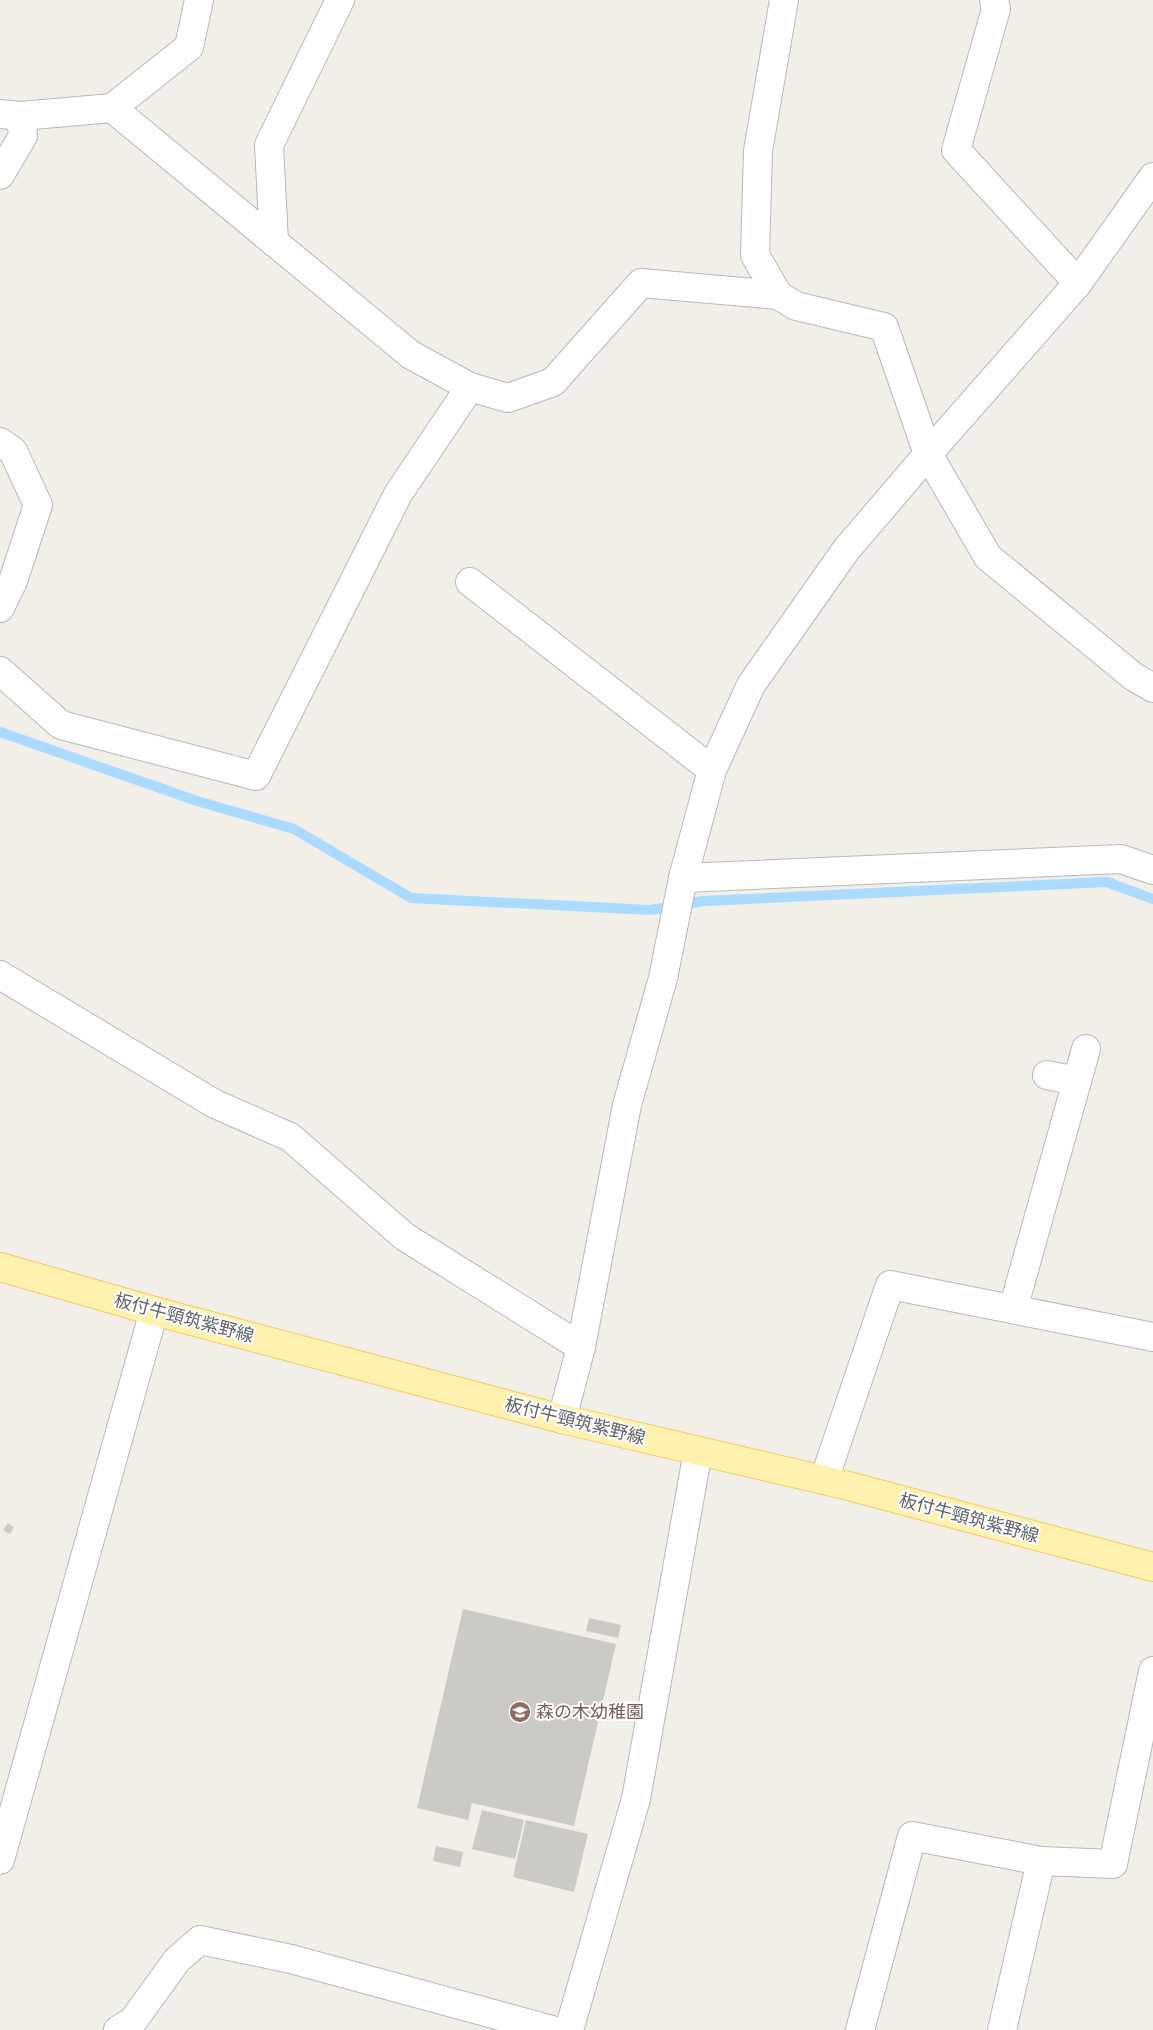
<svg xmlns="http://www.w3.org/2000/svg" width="1153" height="2030" font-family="'Archivo Narrow','Noto Sans JP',sans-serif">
	<rect width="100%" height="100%" fill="#f1efe8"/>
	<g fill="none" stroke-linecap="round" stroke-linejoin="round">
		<path stroke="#aadaff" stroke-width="10" d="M0,732L197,801L294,829L411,898L651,910L703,901L1107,882L1153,899"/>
	</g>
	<g fill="#cccac5">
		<path d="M8,1523L14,1527L10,1534L3,1530Z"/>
		<path d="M463,1609L616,1644L574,1826L472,1803L468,1820L417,1808Z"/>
		<path d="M589,1618L621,1625L618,1638L586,1631Z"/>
		<path d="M482,1810L524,1820L515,1859L472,1849Z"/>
		<path d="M526,1820L588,1834L574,1892L513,1877Z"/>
		<path d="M436,1846L463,1852L460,1867L433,1861Z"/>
	</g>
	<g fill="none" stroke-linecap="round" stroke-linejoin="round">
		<g stroke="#b5b8bc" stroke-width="30">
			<g id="minor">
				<path d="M784,0L758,151L755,255L778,295L796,306L884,327L928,454L988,557L1134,677L1153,688"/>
				<path d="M994,0L996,9L956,150L1078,283"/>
				<path d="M112,108L189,47L199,0"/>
				<path d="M0,114L21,116L112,108L411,355L470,387L398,494L256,776L61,725L0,671"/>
				<path d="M0,175L23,136L21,116"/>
				<path d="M274,242L269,145L340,0"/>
				<path d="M470,387L508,398L553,382L641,283L778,295"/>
				<path d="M0,442L13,451L38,505L13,581L0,608"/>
				<path d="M470,582L712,770"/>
				<path d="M683,878L1121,859L1153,870"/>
				<path d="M0,975L215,1104L290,1137L405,1237L581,1347"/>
				<path d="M1047,1075L1077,1081"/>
				<path d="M1013,1309L1086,1049"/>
				<path d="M562,1419L581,1347L627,1105L663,978L683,878L712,770L751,685L846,550L928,454L1078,283L1153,177"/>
				<path d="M824,1480L890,1285L1153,1337"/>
				<path d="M0,1860L154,1311"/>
				<path d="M118,2030L133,2021L177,1960L200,1940L291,1959L552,2030"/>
				<path d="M569,2030L636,1799L698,1451"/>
				<path d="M860,2030L912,1836L1041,1861"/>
				<path d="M1002,2030L1041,1861L1113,1864L1153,1671"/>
			</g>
		</g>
		<g stroke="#f2c960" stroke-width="30">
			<path id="major" d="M0,1267L154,1311L562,1419L845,1485L1153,1567"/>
		</g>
		<use href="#minor" stroke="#fff" stroke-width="28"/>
		<use href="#major" stroke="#fff2af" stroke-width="28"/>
	</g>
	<defs>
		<g id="school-disc" transform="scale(1.125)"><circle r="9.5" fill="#8d6e63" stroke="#fff"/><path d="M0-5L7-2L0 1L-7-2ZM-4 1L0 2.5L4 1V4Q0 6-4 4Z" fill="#fff"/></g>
	</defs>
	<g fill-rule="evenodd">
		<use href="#school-disc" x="520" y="1712"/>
	</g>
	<g text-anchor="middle" stroke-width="4" stroke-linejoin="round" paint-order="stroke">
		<g font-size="18" fill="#5f6368" stroke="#fff">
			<text transform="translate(184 1318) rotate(15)" y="6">板付牛頸筑紫野線</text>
			<text transform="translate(575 1421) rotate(14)" y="6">板付牛頸筑紫野線</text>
			<text transform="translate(969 1518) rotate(15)" y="6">板付牛頸筑紫野線</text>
		</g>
		<g font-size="18" fill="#785e54" stroke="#fff" text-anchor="start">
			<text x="536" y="1718">森の木幼稚園</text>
		</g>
	</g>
</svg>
